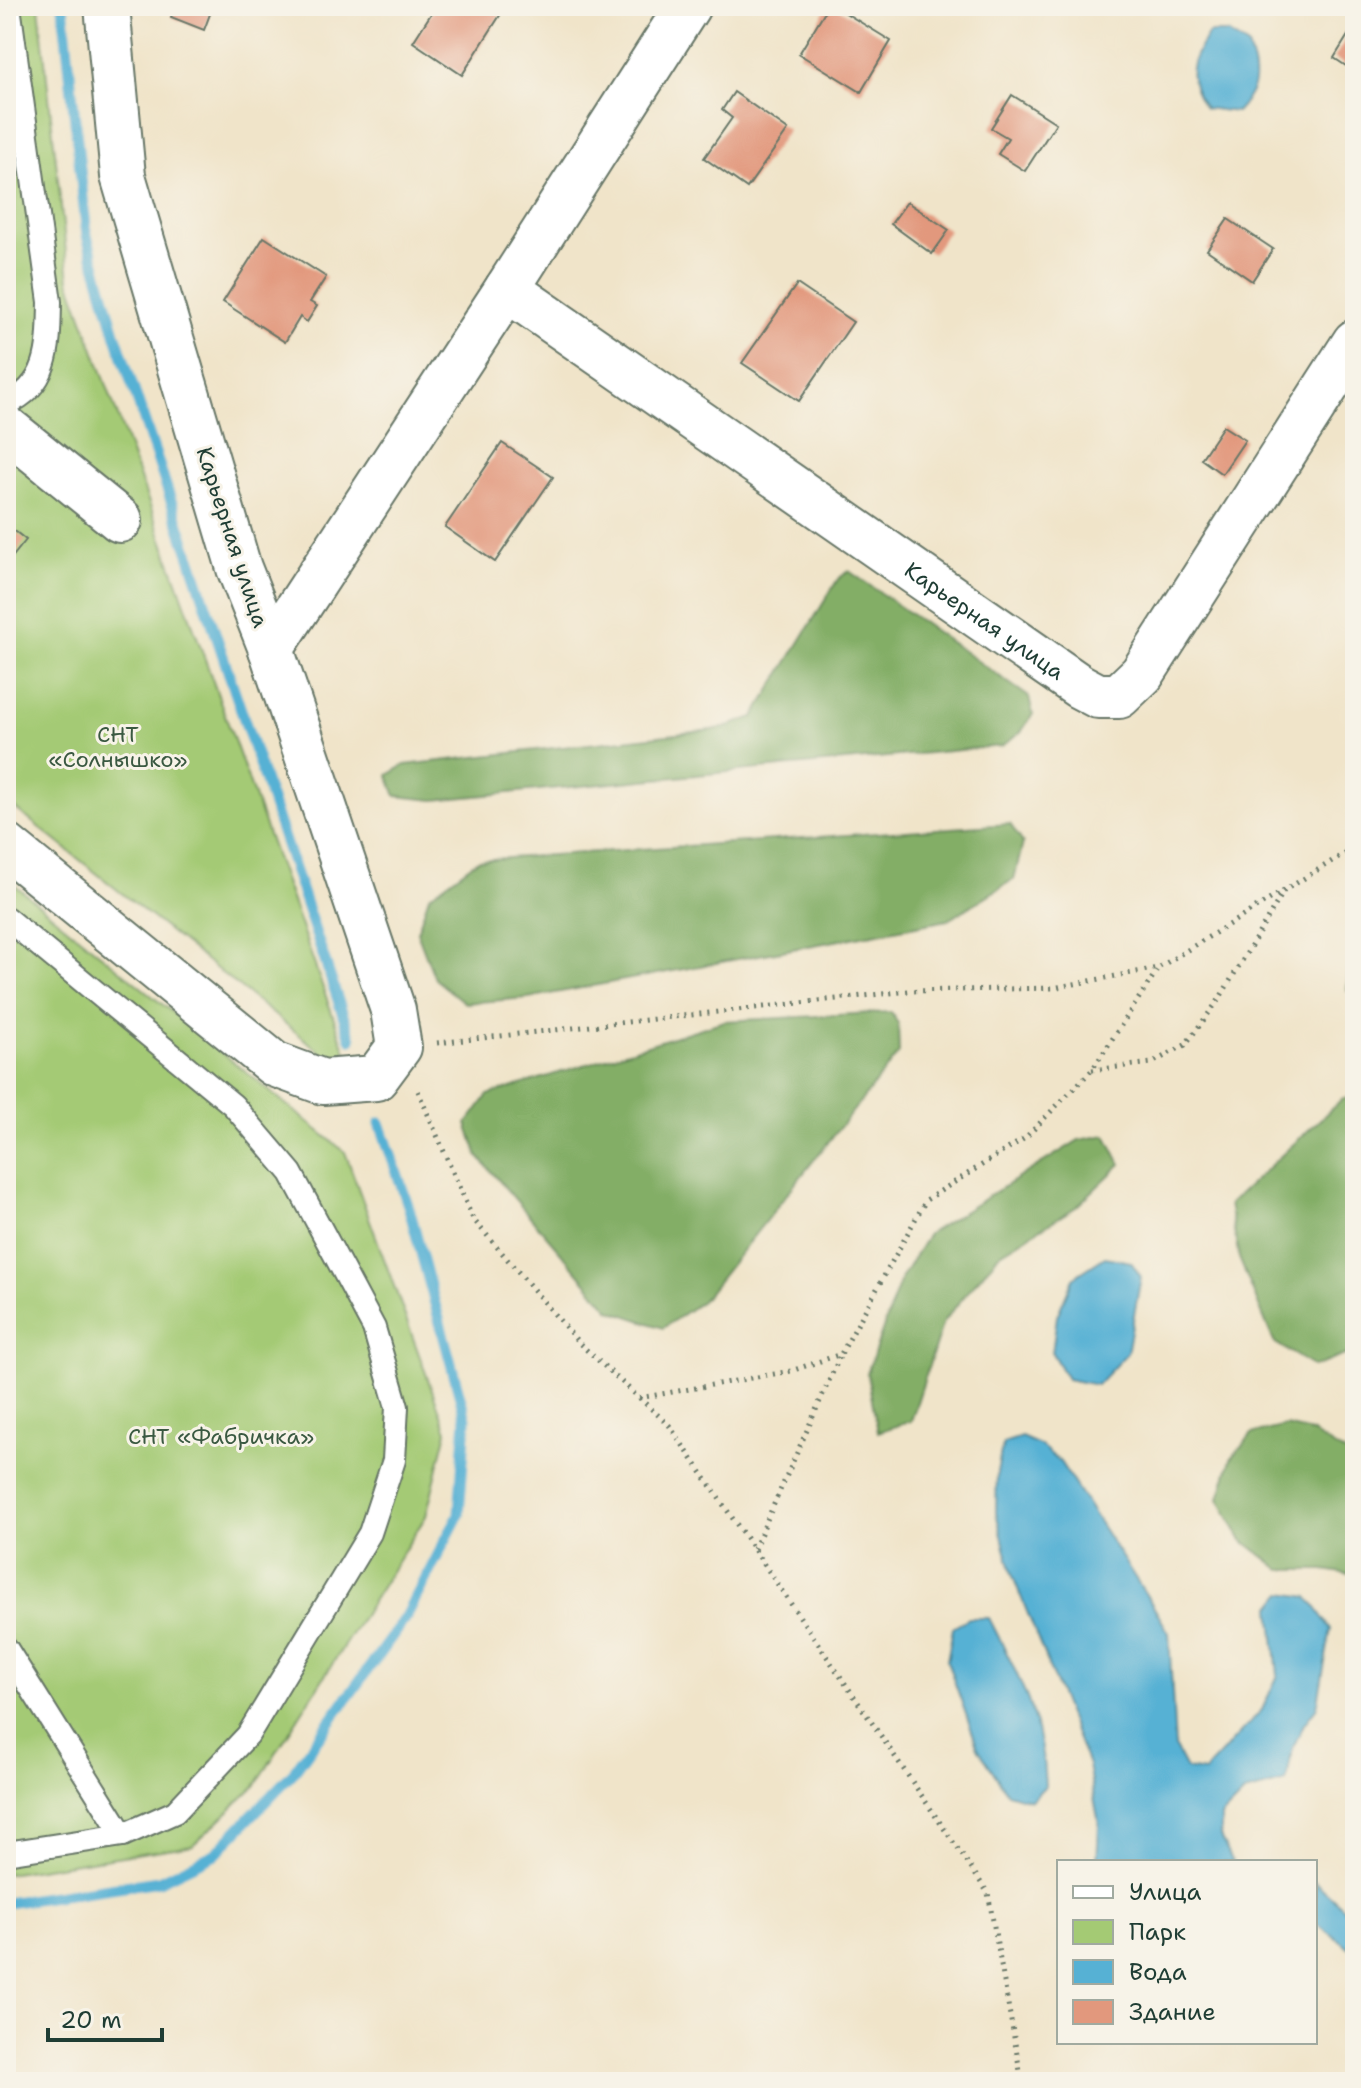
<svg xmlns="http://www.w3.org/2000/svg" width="1361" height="2088" font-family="'Shantell Sans',sans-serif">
	<rect width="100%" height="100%" fill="#f7f3e8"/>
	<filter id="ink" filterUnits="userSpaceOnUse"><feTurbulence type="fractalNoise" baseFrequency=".0125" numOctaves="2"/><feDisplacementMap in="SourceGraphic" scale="16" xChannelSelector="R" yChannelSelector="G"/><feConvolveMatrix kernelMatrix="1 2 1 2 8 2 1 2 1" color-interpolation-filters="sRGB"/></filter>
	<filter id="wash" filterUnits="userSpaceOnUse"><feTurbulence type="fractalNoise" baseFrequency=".006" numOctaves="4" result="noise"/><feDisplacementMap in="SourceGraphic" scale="32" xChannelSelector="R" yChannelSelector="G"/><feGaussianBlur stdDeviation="1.8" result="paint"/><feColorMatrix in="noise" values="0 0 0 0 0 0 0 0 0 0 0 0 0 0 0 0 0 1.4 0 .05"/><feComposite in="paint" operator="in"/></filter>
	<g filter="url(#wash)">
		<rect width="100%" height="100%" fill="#f0e4c9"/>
		<g fill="#a4ca74" stroke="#628454" stroke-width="2">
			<path d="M6,6H39L69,280L347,1055L327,1057L6,801Z"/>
			<path d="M6,878L345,1152L447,1431L426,1516L255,1786L193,1845L6,1874Z"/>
		</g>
		<g fill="#83ae66" stroke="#51764d" stroke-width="2">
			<path d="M849,571L1029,697L1033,714L1021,732L1002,746L434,800L396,796L388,775L405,765L720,729L754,717L838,579Z"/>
			<path d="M1010,824L1023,843L1014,879L948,920L528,998L465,1003L435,979L417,932L429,896L478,860Z"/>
			<path d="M1355,936V994L1347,990L1351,941Z"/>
			<path d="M891,1012L898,1024L899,1053L702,1301L663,1328L610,1310L478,1156L467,1124L488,1095L724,1021Z"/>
			<path d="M1343,1098L1355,1099V1351L1314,1367L1274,1342L1239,1258L1229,1204Z"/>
			<path d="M1106,1135L1121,1164L1076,1207L999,1254L943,1322L911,1421L878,1432L867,1373L901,1279L928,1234L1079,1140Z"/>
			<path d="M1286,1426L1311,1432L1355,1459V1575L1324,1570H1281L1241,1539L1219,1499L1231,1459L1252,1434Z"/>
		</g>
		<g fill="#56b1d4" stroke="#3a7784" stroke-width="2">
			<path d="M1209,33H1227L1248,46C1257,77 1259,88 1236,112L1205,108C1184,76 1189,64 1209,33Z"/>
			<path d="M1105,1257L1131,1262L1141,1277L1127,1353L1097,1385L1067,1379L1052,1353L1057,1316L1073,1278Z"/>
			<path d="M1021,1437L1040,1445L1060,1462L1152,1604L1169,1633L1175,1748L1186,1769L1204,1772L1262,1710L1278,1675L1271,1608L1283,1593L1308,1597L1331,1629L1317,1707L1304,1724L1293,1747L1286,1782L1245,1793L1221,1817V1839L1233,1862H1097L1099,1824L1088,1765L1012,1574L996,1513L997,1472L1003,1443Z"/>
			<path d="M969,1618H989C1018,1675 1043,1719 1045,1786L1031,1800L1007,1793L978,1748L947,1661L953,1628Z"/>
			<path d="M1315,1882L1355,1918V1952L1315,1922Z"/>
		</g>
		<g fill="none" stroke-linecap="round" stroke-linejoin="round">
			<g stroke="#56b1d4" stroke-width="11">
				<path d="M63,6L87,236L116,336L351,1039"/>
				<path d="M6,1903L159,1881L215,1854L292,1774L406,1617L459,1514L466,1419L409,1208L380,1123"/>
			</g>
		</g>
		<g id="blocks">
			<g fill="#e2987d">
				<path d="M175,6H213L204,30L171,17Z"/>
				<path d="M436,6H499L504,9L462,75L413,42Z"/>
				<path d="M828,6H834L891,41L861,92L799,54Z"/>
				<path d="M1355,24V72L1334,58Z"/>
				<path d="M734,92L788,130L747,188L704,158L732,118L722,110Z"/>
				<path d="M1012,95L1056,123L1025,171L998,154L1008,138L991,128Z"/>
				<path d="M907,202L949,230L932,254L891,224Z"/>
				<path d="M1228,219L1273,249L1252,281L1207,250Z"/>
				<path d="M264,237L326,277L310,302L317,306L307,322L300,317L285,342L223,302Z"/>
				<path d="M797,284L853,322L799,401L742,363Z"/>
				<path d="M1223,426L1245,440L1222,474L1201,459Z"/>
				<path d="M502,443L553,477L495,562L445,527Z"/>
				<path d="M6,524L26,540L6,565Z"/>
			</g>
		</g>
	</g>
	<g filter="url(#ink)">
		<use href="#blocks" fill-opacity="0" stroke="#687768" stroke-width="2"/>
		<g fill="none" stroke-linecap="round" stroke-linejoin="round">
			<g stroke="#687768" stroke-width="26">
				<g id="service">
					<path d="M6,404C51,385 49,343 50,302L9,6"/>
					<path d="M6,918L233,1105L291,1173L374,1328L397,1407L394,1460L370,1533L248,1735L175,1812L123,1835"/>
					<path d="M6,1648L123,1835L6,1853"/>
				</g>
			</g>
			<g stroke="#687768" stroke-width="48">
				<g id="minor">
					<path d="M507,289L688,6"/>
					<path d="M6,428L120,520"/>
					<path id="s1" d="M271,649L507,289L1079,686L1098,696H1119L1142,674L1355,342"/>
					<path d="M6,846L274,1064L323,1082L376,1078L399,1047L393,1010L271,649L239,568L123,176L107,6"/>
				</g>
			</g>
			<g stroke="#687768" stroke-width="5" stroke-dasharray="2 6" stroke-linecap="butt">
				<path d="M437,1043L909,991L1053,988L1158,968L1355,847"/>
				<path d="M1092,1070L1152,1063L1185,1045L1218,1001L1284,891"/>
				<path d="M418,1091L473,1219L579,1343L669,1425L988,1893L1022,2082"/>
				<path d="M639,1398L791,1371L841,1354L926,1200L1025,1138L1092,1070L1158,969"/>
				<path d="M754,1549L841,1354"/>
			</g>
			<use href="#service" stroke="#fff" stroke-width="22"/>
			<use href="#minor" stroke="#fff" stroke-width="44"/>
		</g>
	</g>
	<g text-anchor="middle" stroke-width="6" stroke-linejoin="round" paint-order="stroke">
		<g font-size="22" fill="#1f3d34" stroke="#f7f3e8">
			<text transform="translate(233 537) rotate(72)" y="8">Карьерная улица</text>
			<text dy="8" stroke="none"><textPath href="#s1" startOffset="1012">Карьерная улица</textPath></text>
		</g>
		<g font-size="22" fill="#3a5941" stroke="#f7f3e8">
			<text x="118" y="742">СНТ<tspan x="118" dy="25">«Солнышко»</tspan></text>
			<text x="221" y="1444">СНТ «Фабричка»</text>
		</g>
	</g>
	<rect width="1361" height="2088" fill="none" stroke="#f7f3e8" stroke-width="32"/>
	<rect x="1057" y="1860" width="260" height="184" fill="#f7f3e8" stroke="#a1aaa0" stroke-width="2"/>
	<rect x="1073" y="1886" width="40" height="12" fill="#ffffff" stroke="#a1aaa0" stroke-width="2"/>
	<text x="1129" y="1900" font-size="24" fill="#1f3d34">Улица</text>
	<rect x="1073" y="1920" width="40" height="24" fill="#a4ca74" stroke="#a1aaa0" stroke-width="2"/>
	<text x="1129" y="1940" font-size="24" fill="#1f3d34">Парк</text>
	<rect x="1073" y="1960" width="40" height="24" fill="#56b1d4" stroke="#a1aaa0" stroke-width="2"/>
	<text x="1129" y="1980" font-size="24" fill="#1f3d34">Вода</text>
	<rect x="1073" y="2000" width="40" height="24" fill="#e2987d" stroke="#a1aaa0" stroke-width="2"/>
	<text x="1129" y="2020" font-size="24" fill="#1f3d34">Здание</text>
	<path d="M48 2028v12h114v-12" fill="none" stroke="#1f3d34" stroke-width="4"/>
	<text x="60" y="2028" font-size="24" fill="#1f3d34" stroke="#f7f3e8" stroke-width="6" paint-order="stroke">20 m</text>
</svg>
